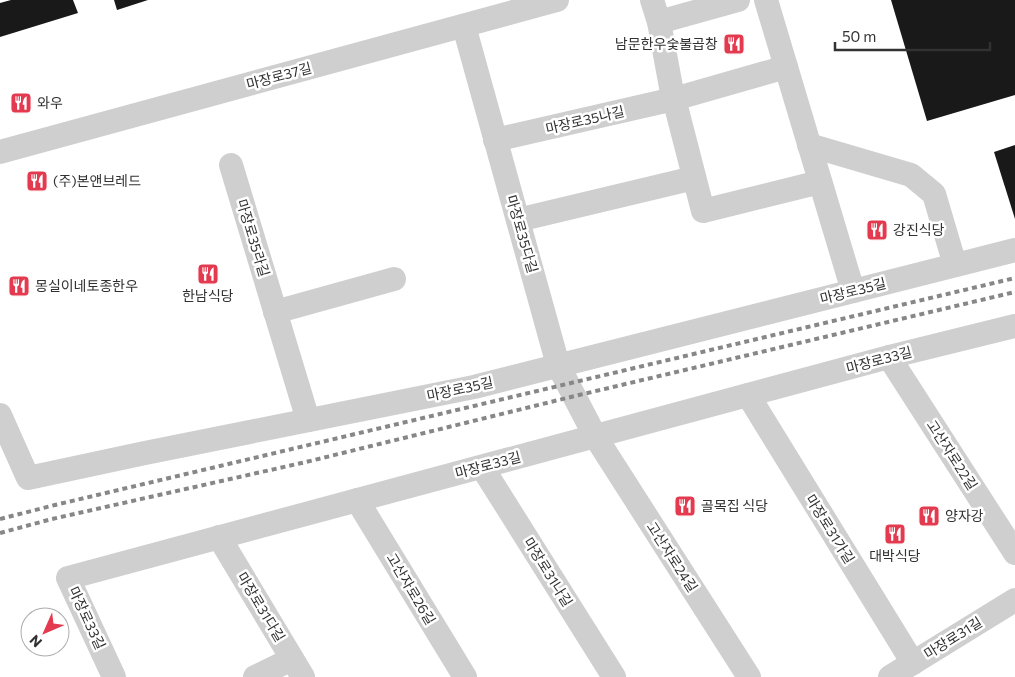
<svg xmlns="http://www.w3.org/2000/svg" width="1015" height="677" font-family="Commissioner,'Noto Sans KR',sans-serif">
	<rect width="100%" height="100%" fill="#fff"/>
	<g fill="#191919">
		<path d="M11,0H73L78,13L0,37V3Z"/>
		<path d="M114,0H148L117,10Z"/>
		<path d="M891,0H1015V95L927,121Z"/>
		<path d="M1015,145V219L994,152Z"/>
	</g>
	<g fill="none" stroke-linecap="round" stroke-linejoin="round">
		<g stroke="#cfcfcf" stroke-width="24">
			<path d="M652,0L659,22L671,87L703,211L820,182"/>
			<path d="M766,0L853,291"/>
			<path d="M659,22L738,0"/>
			<path d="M464,26L558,365L595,436L749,677"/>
			<path d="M495,140L674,99L786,67"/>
			<path d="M809,145L911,175L934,194L955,265"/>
			<path d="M0,152L557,0"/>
			<path d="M231,165L308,420"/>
			<path d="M518,220L694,178"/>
			<path d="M275,312L394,279"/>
			<path d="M889,357L1015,553"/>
			<path d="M748,395L913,663"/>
			<path d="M0,415L28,478L145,453L474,387L1015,250"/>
			<path d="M482,467L614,677"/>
			<path d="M357,500L465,677"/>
			<path d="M219,537L303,677"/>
			<path d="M114,677L68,578L889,357L1015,326"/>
			<path d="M255,677L292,659"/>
			<path d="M890,677L1015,600"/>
		</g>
		<g stroke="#878787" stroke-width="4" stroke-dasharray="5 4" stroke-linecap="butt">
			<path d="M0,519L55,505L1015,278"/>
			<path d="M0,533L52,519L306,462L579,395L1015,292"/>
		</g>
	</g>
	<defs>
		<g id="restaurant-square" transform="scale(1.125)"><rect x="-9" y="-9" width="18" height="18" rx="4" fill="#e33a4f" stroke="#fff"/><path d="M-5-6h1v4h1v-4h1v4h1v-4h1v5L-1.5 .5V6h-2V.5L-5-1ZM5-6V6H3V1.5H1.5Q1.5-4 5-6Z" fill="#fff"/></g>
	</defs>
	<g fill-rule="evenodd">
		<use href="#restaurant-square" x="734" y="44"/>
		<use href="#restaurant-square" x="21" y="103"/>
		<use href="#restaurant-square" x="37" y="181"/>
		<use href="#restaurant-square" x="877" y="230"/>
		<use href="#restaurant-square" x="208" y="274"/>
		<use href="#restaurant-square" x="19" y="286"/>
		<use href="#restaurant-square" x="685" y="506"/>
		<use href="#restaurant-square" x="929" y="516"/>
		<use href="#restaurant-square" x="895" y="534"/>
	</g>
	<g text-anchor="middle" stroke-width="5" stroke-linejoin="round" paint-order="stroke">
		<g font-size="14" fill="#323232" stroke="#fff" text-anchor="start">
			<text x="718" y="49" text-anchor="end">남문한우숯불곱창</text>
			<text x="37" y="108">와우</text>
			<text x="53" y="186">(주)본앤브레드</text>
			<text x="893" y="235">강진식당</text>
			<text x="35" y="291">몽실이네토종한우</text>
			<text x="208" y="301" text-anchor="middle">한남식당</text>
			<text x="701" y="511">골목집 식당</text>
			<text x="945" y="521">양자강</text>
			<text x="895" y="561" text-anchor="middle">대박식당</text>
		</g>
		<g font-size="14" fill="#323232" stroke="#fff">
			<text transform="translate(279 76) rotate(-15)" y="5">마장로37길</text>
			<text transform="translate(585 120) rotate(-13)" y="5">마장로35나길</text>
			<text transform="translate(522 234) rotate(74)" y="5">마장로35다길</text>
			<text transform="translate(253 238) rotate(73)" y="5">마장로35라길</text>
			<text transform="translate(853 291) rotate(-14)" y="5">마장로35길</text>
			<text transform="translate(879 360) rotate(-15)" y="5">마장로33길</text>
			<text transform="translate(460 389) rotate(-12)" y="5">마장로35길</text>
			<text transform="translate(952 455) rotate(57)" y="5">고산자로22길</text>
			<text transform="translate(488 465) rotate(-15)" y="5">마장로33길</text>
			<text transform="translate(830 529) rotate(58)" y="5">마장로31가길</text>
			<text transform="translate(672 557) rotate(57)" y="5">고산자로24길</text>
			<text transform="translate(548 572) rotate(58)" y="5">마장로31나길</text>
			<text transform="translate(411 589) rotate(59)" y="5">고산자로26길</text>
			<text transform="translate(261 607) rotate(59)" y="5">마장로31다길</text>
			<text transform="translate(87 618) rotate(65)" y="5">마장로33길</text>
			<text transform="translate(953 638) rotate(-32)" y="5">마장로31길</text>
		</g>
	</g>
	<g transform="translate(45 632) rotate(225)"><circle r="24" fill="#ffffff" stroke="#adadad"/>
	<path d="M0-4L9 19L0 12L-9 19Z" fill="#e33a4f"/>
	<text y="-8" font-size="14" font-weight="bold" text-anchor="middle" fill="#323232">N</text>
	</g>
	<path d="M835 42v8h155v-8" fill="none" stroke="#323232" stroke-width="2.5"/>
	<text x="842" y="42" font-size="15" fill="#323232" stroke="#ffffff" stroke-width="4" paint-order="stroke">50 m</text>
</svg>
